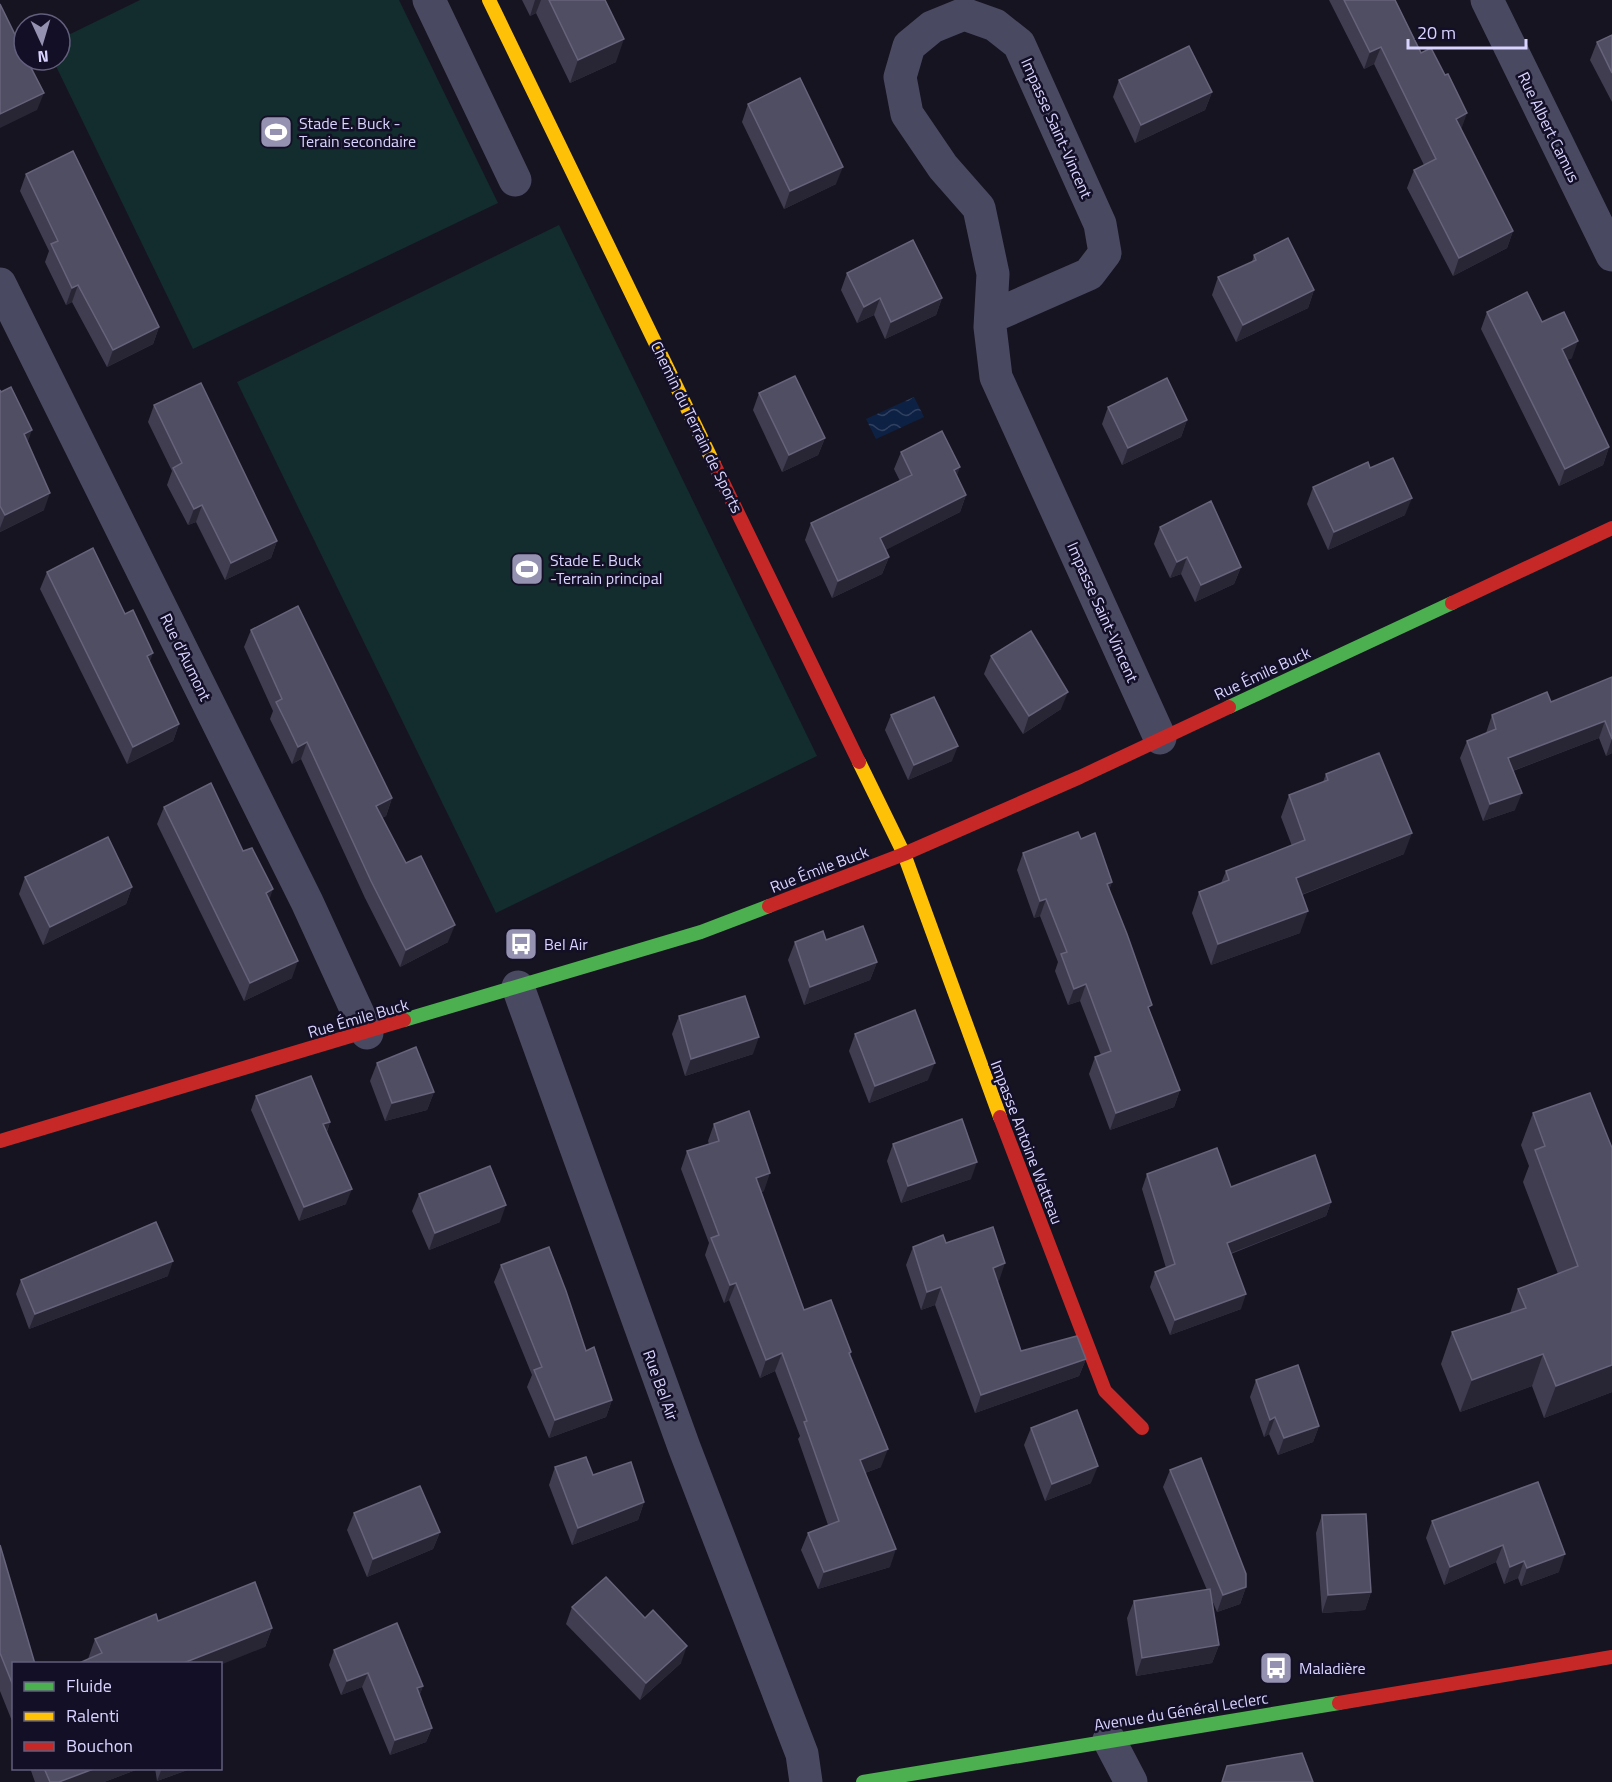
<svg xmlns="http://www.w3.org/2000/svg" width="1612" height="1782" font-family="'Titillium Web',sans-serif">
	<defs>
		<pattern id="water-waves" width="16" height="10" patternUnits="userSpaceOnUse" patternTransform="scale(1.5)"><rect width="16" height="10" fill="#0d2144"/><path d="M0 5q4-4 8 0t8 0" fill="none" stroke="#304060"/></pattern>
	</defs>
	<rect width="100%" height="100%" fill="#161421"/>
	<g fill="#132c2d">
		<path d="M140,0H399L498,203L193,349L53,60H60V39Z"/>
		<path d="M559,225L817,756L496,913L237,382Z"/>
	</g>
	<path fill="url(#water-waves)" d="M914,397L924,417L876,439L866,419Z"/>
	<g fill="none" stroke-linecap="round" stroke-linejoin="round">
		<g stroke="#4a4962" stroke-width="33">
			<path d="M429,0L515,180"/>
			<path d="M1487,0L1612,255"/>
			<path d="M0,284L307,902L367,1033"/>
			<path d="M991,317L1089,274L1105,253L1100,224L1019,44L995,25L964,14L932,27L909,46L900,77L907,114L943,167L979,208L993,274L990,327L996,377L1160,738"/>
			<path d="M518,987L684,1447L802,1754L806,1782"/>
			<path d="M1109,1740L1131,1782"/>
		</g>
		<g stroke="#4caf50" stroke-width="14">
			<path d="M1229,707L1452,603"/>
			<path d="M404,1020L701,932L769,906"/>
			<path d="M863,1782L1339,1703"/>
		</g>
		<g stroke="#ffc107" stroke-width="14">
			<path d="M489,0L714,464"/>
			<path d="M859,762L904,854L1000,1117"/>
		</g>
		<g stroke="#c62828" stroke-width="14">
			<path d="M714,464L859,762"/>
			<path d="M1452,603L1612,528"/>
			<path d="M769,906L904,854L1080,777L1229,707"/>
			<path d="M1000,1117L1105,1391L1142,1428"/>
			<path d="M0,1141L404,1020"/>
			<path d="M1339,1703L1612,1657"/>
		</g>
	</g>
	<g fill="#403d50">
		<path d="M522,0H605L616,62L570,83L536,13L530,16Z"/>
		<path d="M1329,0H1395L1513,231L1507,248L1453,276L1407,188L1414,170L1424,165L1374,64L1364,69Z"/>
		<path d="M1612,35V102L1590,60L1597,42Z"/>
		<path d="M1119,80L1212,92L1205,110L1135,143L1113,97Z"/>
		<path d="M748,104L836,184L784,209L742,122Z"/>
		<path d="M26,174L159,327L153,344L107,367L72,302L66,305L45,262L49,251L20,191Z"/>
		<path d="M1254,255L1314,290L1308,308L1236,342L1212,295L1218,277L1252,262Z"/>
		<path d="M847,273L942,298L936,315L885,339L874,315L857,323L841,290Z"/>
		<path d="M1487,312L1542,322L1572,358L1567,360L1609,447L1603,465L1559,486L1481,329Z"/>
		<path d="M0,390L44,510L0,532Z"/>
		<path d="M759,393L825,438L818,455L782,472L753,410Z"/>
		<path d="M154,405L277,541L271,558L225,580L196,522L188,525L167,485L172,471L148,422Z"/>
		<path d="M1108,407L1187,420L1181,437L1122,465L1102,424Z"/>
		<path d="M901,452L957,475L966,495L960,512L885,550L889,557L882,574L832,598L805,540L811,523L900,481L894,469Z"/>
		<path d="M1370,468L1405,515L1328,550L1307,504L1313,487Z"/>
		<path d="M1160,527L1241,567L1234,584L1195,602L1181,574L1170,578L1154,544Z"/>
		<path d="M47,572L125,614L150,662L179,724L173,741L127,764L40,589Z"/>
		<path d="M251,630L392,798L386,816L382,818L448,942L400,967L365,898L301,759L292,764L270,719L273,711L244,647Z"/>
		<path d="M991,656L1061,709L1023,734L984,674Z"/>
		<path d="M1612,677V753L1606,756L1599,738L1513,771L1515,810L1483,821L1460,758L1467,741L1486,733L1492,715L1551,702Z"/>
		<path d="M891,715L952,761L908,780L885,730Z"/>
		<path d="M1326,774L1404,854L1302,895L1300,933L1211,965L1192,913L1199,892L1221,883L1226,871L1292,846L1281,817L1289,795L1323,782Z"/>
		<path d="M164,807L243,851L270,900L292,978L244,1001L157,824Z"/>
		<path d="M1081,839L1112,882L1109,890L1150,1012L1180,1090L1174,1107L1110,1130L1089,1074L1095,1057L1101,1055L1080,1001L1068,1005L1055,971L1058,962L1040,916L1034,918L1017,870L1023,853Z"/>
		<path d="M25,877L132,887L126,904L43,945L19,894Z"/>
		<path d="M826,940L877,962L870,980L804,1005L788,960L795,942Z"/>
		<path d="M679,1016L753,1054L685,1076L672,1034Z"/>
		<path d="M855,1034L928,1080L869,1103L849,1051Z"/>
		<path d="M377,1063L434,1092L427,1110L385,1121L370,1081Z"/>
		<path d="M1590,1093L1612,1392L1544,1418L1532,1386L1460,1412L1441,1364L1452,1332L1510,1313L1518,1289L1558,1274L1523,1182L1529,1166L1521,1145L1533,1113Z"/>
		<path d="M256,1096L330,1122L327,1132L346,1204L299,1221L251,1110Z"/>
		<path d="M714,1124L764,1191L761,1192L804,1310L851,1352L850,1355L881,1467L865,1473L890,1567L818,1589L801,1550L808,1533L828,1525L798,1439L800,1436L775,1371L760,1378L729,1300L724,1303L705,1255L709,1243L681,1169L687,1151L709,1144L708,1141Z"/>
		<path d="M893,1144L971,1179L901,1203L887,1161Z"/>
		<path d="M1147,1174L1231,1187L1331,1202L1326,1216L1231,1254L1241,1309L1170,1335L1150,1287L1155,1272L1166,1268L1142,1189Z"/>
		<path d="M419,1194L500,1222L429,1250L412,1211Z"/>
		<path d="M946,1243L999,1281H997L1021,1351L1086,1359L1079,1376L975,1413L935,1305L921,1310L906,1265L913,1247Z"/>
		<path d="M501,1265L586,1351L612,1400L606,1417L549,1438L527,1387L532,1375L494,1282Z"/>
		<path d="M168,1276L29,1329L16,1294L21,1280Z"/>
		<path d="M1256,1380L1319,1426L1313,1442L1278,1455L1269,1434L1264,1437L1250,1397Z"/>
		<path d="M1031,1428L1091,1483L1045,1501L1024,1445Z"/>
		<path d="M555,1467L593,1475L644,1502L638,1520L572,1545L549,1485Z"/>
		<path d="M1170,1470L1246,1587L1240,1604L1217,1612L1212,1600L1219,1645L1212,1663L1136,1676L1127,1618L1134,1601L1207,1590L1163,1487Z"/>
		<path d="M1538,1482L1559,1572L1521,1586L1518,1578L1504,1584L1496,1562L1444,1585L1426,1538L1432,1521Z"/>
		<path d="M354,1513L440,1532L433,1549L367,1577L347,1530Z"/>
		<path d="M1322,1515L1371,1592L1365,1610L1322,1613L1316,1533Z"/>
		<path d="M0,1545L14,1664V1726L0,1691Z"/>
		<path d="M572,1607L645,1618L681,1663L640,1700L566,1624Z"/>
		<path d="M158,1621L272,1628L265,1647L88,1659L95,1639Z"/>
		<path d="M334,1650L423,1686L419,1696L432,1728L426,1742L390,1755L362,1687L341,1695L329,1665Z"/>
		<path d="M30,1768H141L104,1782H35Z"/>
		<path d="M155,1768H193L157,1781Z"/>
	</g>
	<g fill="#282635">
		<path d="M535,0H541L536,13L530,16Z"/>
		<path d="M624,39L616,62L570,83L578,60Z"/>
		<path d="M1381,47L1374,64L1364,69L1370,52Z"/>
		<path d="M1212,92L1205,110L1135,143L1141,125Z"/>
		<path d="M44,93L37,110L0,128V114Z"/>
		<path d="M1467,113L1461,130L1456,119Z"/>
		<path d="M843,167L836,184L784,209L790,191Z"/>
		<path d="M1513,231L1507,248L1453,276L1459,258Z"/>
		<path d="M78,285L72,302L66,305L72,288Z"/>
		<path d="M1314,290L1308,308L1236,342L1243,325Z"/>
		<path d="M880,298L874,315L857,323L864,307Z"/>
		<path d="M942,298L936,315L885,339L891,322Z"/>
		<path d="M159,327L153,344L107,367L113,350Z"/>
		<path d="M1578,341L1572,358L1555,366L1562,349Z"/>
		<path d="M1187,420L1181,437L1122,465L1128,448Z"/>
		<path d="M32,430L26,447L24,434Z"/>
		<path d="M825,438L818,455L782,472L789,455Z"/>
		<path d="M1609,447L1603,465L1559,486L1565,469Z"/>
		<path d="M960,467L954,484V470Z"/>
		<path d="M50,493L44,510L0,532V528L5,515Z"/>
		<path d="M966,495L960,512L874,556L880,538Z"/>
		<path d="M1412,498L1405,515L1328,550L1334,532Z"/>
		<path d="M202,505L196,522L188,525L194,509Z"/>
		<path d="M277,541L271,558L225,580L231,563Z"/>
		<path d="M889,557L882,574L832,598L838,581Z"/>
		<path d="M1187,557L1181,574L1170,578L1177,562Z"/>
		<path d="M1241,567L1234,584L1195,602L1201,585Z"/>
		<path d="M153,653L147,670V656Z"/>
		<path d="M1068,692L1061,709L1023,734L1029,716Z"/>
		<path d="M1605,721L1599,738L1502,775L1508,758Z"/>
		<path d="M179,724L173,741L127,764L133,747Z"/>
		<path d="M1612,739V753L1606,756Z"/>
		<path d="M307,742L301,759L292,764L298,747Z"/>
		<path d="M958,746L952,761L908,780L914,765Z"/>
		<path d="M1522,793L1515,810L1483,821L1490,804Z"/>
		<path d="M392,798L386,816L369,823L376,806Z"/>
		<path d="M1412,833L1404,854L1288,900L1296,878Z"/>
		<path d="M1112,882L1106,899L1107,884Z"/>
		<path d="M132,887L126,904L43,945L50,927Z"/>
		<path d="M273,889L267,907L266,893Z"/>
		<path d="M1046,899L1040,916L1034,918L1040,901Z"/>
		<path d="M1308,911L1300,933L1211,965L1218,944Z"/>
		<path d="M455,925L448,942L400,967L406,950Z"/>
		<path d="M298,961L292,978L244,1001L250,983Z"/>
		<path d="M877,962L870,980L804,1005L810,987Z"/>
		<path d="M1086,984L1080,1001L1068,1005L1074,989Z"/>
		<path d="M759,1037L753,1054L685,1076L691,1059Z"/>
		<path d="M935,1063L928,1080L869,1103L875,1086Z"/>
		<path d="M1180,1090L1174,1107L1110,1130L1116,1113Z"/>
		<path d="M434,1092L427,1110L385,1121L392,1103Z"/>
		<path d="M330,1122L325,1136L323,1124Z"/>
		<path d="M977,1162L971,1179L901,1203L908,1186Z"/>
		<path d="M770,1173L764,1191L750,1195L756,1178Z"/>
		<path d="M352,1189L346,1204L299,1221L304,1207Z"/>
		<path d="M1331,1202L1326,1216L1221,1257L1227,1243Z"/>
		<path d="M506,1205L500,1222L429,1250L435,1233Z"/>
		<path d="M173,1261L168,1276L29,1329L35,1314Z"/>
		<path d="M1005,1263L999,1281L986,1285L993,1268Z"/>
		<path d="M736,1283L729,1300L724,1303L730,1285Z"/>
		<path d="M941,1287L935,1305L921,1310L927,1292Z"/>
		<path d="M1246,1294L1241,1309L1170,1335L1175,1320Z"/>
		<path d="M782,1353L775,1371L760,1378L766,1360Z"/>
		<path d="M1543,1354L1532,1386L1460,1412L1472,1380Z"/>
		<path d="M1086,1359L1079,1376L975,1413L981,1395Z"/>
		<path d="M1612,1365V1392L1544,1418L1556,1386Z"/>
		<path d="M612,1400L606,1417L549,1438L555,1420Z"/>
		<path d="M1275,1417L1269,1434L1264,1437L1270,1420Z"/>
		<path d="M1319,1426L1313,1442L1278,1455L1284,1438Z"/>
		<path d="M888,1449L881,1467L854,1477L860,1460Z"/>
		<path d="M1098,1466L1091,1483L1045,1501L1052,1484Z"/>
		<path d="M644,1502L638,1520L572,1545L578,1528Z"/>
		<path d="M440,1532L433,1549L367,1577L373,1559Z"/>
		<path d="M1503,1545L1496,1562L1444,1585L1450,1567Z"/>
		<path d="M896,1549L890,1567L818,1589L824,1572Z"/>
		<path d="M1565,1554L1559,1572L1521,1586L1527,1568Z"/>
		<path d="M1524,1561L1518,1578L1504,1584L1510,1567Z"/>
		<path d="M1246,1587L1240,1604L1217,1612L1223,1595Z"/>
		<path d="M1371,1592L1365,1610L1322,1613L1328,1595Z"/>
		<path d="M272,1628L265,1647L220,1665V1664H181Z"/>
		<path d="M1219,1645L1212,1663L1136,1676L1142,1658Z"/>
		<path d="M687,1646L681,1663L640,1700L646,1683Z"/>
		<path d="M368,1673L362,1687L341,1695L347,1681Z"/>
		<path d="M423,1686L418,1700L417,1688Z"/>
		<path d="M432,1728L426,1742L390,1755L395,1740Z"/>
		<path d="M96,1768H141L104,1782H59Z"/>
		<path d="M162,1768H193L157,1781Z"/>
	</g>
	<g fill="#504e63" stroke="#66637b" stroke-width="1.5">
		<path d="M549,0H605L624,39L578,60Z"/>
		<path d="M1344,0H1395L1421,53L1431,48L1445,75L1448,74L1467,113L1456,119L1513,231L1459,258L1414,170L1436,159L1381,47L1370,52Z"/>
		<path d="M0,4L24,53V60H27L44,93L0,114Z"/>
		<path d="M1612,35V73L1597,42Z"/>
		<path d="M1189,46L1212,92L1141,125L1119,80Z"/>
		<path d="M800,78L843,167L790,191L748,104Z"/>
		<path d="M73,151L159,327L113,350L78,285L72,288L51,244L58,241L26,174Z"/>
		<path d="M1288,238L1314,290L1243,325L1218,277L1256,260L1254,255Z"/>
		<path d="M913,240L942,298L891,322L880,298L864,307L847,273Z"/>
		<path d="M1527,292L1542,322L1564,312L1578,341L1562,349L1609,447L1565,469L1487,312Z"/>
		<path d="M795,376L825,438L789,455L759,393Z"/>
		<path d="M1167,378L1187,420L1128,448L1108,407Z"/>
		<path d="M201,383L277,541L231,563L202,505L194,509L173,468L182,463L154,405Z"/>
		<path d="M11,387L32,430L24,434L50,493L5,515L0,506V390L1,392Z"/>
		<path d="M942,431L960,467L954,470L966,495L880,538L889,557L838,581L811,523L912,475L901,452Z"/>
		<path d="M1393,458L1412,498L1334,532L1313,487L1368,462L1370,468Z"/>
		<path d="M1211,501L1241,567L1201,585L1187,557L1177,562L1160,527Z"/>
		<path d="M93,548L125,614L133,610L153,653L147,656L179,724L133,747L47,572Z"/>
		<path d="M298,606L392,798L376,806L406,863L421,856L455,925L406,950L371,881L307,742L298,747L287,724L276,702L282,699L251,630Z"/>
		<path d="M1031,631L1068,692L1029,716L991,656Z"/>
		<path d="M1612,677V739L1605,721L1508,758L1522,793L1490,804L1467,741L1496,729L1492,715L1547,692L1551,702Z"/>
		<path d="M934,697L958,746L914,765L891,715Z"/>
		<path d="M1379,753L1412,833L1296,878L1308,911L1218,944L1199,892L1229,880L1226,871L1305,840L1289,795L1328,780L1326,774Z"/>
		<path d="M211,783L243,851L252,848L273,889L266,893L298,961L250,983L164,807Z"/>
		<path d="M1078,832L1081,839L1095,833L1112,882L1107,884L1127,934L1152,1005L1148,1007L1180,1090L1116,1113L1095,1057L1111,1051L1086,984L1074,989L1061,954L1067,952L1046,899L1040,901L1023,853Z"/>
		<path d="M108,837L132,887L50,927L25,877Z"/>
		<path d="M863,926L877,962L810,987L795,942L823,931L826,940Z"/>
		<path d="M745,996L759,1037L691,1059L679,1016Z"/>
		<path d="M915,1010L935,1063L875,1086L855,1034Z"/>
		<path d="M416,1047L434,1092L392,1103L377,1063Z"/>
		<path d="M311,1076L330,1122L323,1124L352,1189L304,1207L256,1096Z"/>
		<path d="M1590,1093L1612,1148V1365L1556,1386L1543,1354L1472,1380L1452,1332L1526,1308L1518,1289L1578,1266L1535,1150L1545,1146L1533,1113Z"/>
		<path d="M749,1111L770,1173L756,1178L804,1310L831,1300L851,1352L849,1353L888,1449L860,1460L896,1549L824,1572L808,1533L839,1521L804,1422L807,1421L782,1353L766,1360L736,1283L730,1285L711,1238L719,1235L687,1151L719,1141L714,1124Z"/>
		<path d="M962,1119L977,1162L908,1186L893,1144Z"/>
		<path d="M1217,1148L1231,1187L1315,1155L1331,1202L1227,1243L1246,1294L1175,1320L1155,1272L1175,1264L1147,1174Z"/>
		<path d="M490,1166L506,1205L435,1233L419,1194Z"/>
		<path d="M156,1222L173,1261L35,1314L21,1280Z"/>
		<path d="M993,1227L1005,1263L993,1268L1021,1351L1077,1336L1086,1359L981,1395L941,1287L927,1292L913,1247L943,1235L946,1243Z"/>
		<path d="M549,1247L566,1291L586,1351L594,1347L612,1400L555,1420L534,1370L542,1367L501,1265Z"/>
		<path d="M1298,1365L1319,1426L1284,1438L1275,1417L1270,1420L1256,1380Z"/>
		<path d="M1077,1410L1098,1466L1052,1484L1031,1428Z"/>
		<path d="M586,1457L593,1475L631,1462L644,1502L578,1528L555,1467Z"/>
		<path d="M1201,1458L1246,1574V1587L1223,1595L1170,1470Z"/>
		<path d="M1538,1482L1565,1554L1527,1568L1524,1561L1510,1567L1503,1545L1450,1567L1432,1521Z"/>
		<path d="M420,1486L440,1532L373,1559L354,1513Z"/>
		<path d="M1366,1514L1371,1592L1328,1595L1322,1515Z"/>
		<path d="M0,1545L35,1664H14V1688L0,1653Z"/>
		<path d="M606,1577L645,1618L653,1610L687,1646L646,1683L572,1607Z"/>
		<path d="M255,1582L272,1628L181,1664H77L102,1653L95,1639L156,1614L158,1621Z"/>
		<path d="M1210,1589L1219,1645L1142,1658L1134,1601Z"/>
		<path d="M397,1623L423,1686L417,1688L432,1728L395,1740L368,1673L347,1681L334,1650Z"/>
		<path d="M1302,1753L1313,1782H1222L1227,1766Z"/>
		<path d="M44,1768H96L59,1782H50Z"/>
	</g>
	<defs>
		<g id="stadium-square" transform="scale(1.725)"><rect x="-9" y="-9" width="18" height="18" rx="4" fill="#9591b1" stroke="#130f26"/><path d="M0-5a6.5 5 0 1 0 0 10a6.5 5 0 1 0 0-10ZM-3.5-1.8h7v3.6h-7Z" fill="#fff"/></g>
		<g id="bus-square" transform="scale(1.725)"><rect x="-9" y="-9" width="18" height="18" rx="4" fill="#9591b1" stroke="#130f26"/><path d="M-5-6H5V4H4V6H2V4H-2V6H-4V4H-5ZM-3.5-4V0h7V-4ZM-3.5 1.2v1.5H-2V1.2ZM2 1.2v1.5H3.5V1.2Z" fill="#fff"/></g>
	</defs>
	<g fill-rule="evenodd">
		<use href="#stadium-square" x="276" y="132"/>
		<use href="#stadium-square" x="527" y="569"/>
		<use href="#bus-square" x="521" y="944"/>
		<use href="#bus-square" x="1276" y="1668"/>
	</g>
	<g text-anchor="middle" stroke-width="5" stroke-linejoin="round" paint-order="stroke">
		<g font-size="16" fill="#d9d4ff" stroke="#130f26" text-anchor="start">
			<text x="299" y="129">Stade E. Buck -<tspan x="299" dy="18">Terain secondaire</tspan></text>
			<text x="550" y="566">Stade E. Buck<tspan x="550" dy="18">-Terrain principal</tspan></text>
			<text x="544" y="950">Bel Air</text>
			<text x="1299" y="1674">Maladière</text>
		</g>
		<g font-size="16" fill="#d9d4ff" stroke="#130f26">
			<text transform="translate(1549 127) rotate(64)" y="6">Rue Albert Camus</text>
			<text transform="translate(1057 128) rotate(66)" y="6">Impasse Saint-Vincent</text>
			<text transform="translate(697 427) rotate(64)" y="6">Chemin du Terrain de Sports</text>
			<text transform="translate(1103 612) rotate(66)" y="6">Impasse Saint-Vincent</text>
			<text transform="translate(186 657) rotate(64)" y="6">Rue d'Aumont</text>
			<text transform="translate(1262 673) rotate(-25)" y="6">Rue Émile Buck</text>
			<text transform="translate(819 869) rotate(-21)" y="6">Rue Émile Buck</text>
			<text transform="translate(358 1018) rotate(-16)" y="6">Rue Émile Buck</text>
			<text transform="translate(1027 1142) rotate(69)" y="6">Impasse Antoine Watteau</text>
			<text transform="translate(661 1385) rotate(70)" y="6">Rue Bel Air</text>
			<text transform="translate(1181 1711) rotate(-9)" y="6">Avenue du Général Leclerc</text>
		</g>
	</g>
	<rect x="12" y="1662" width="210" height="108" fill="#130f26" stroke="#625e7d" stroke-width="1.5"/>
	<rect x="24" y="1682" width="30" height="9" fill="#4caf50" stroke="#625e7d" stroke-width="1.5"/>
	<text x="66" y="1692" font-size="18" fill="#d9d4ff">Fluide</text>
	<rect x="24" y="1712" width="30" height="9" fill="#ffc107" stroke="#625e7d" stroke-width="1.5"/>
	<text x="66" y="1722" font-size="18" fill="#d9d4ff">Ralenti</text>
	<rect x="24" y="1742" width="30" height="9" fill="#c62828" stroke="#625e7d" stroke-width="1.5"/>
	<text x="66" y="1752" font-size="18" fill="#d9d4ff">Bouchon</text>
	<g transform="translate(42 42) rotate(176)"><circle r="28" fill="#130f26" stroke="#625e7d" stroke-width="1.5"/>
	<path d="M0-4.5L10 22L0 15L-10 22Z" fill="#9591b1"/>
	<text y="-9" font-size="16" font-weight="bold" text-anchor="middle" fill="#d9d4ff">N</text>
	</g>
	<path d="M1408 39v9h118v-9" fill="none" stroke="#d9d4ff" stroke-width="3"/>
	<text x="1417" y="39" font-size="18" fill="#d9d4ff" stroke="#130f26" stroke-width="4.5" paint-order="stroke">20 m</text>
</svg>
